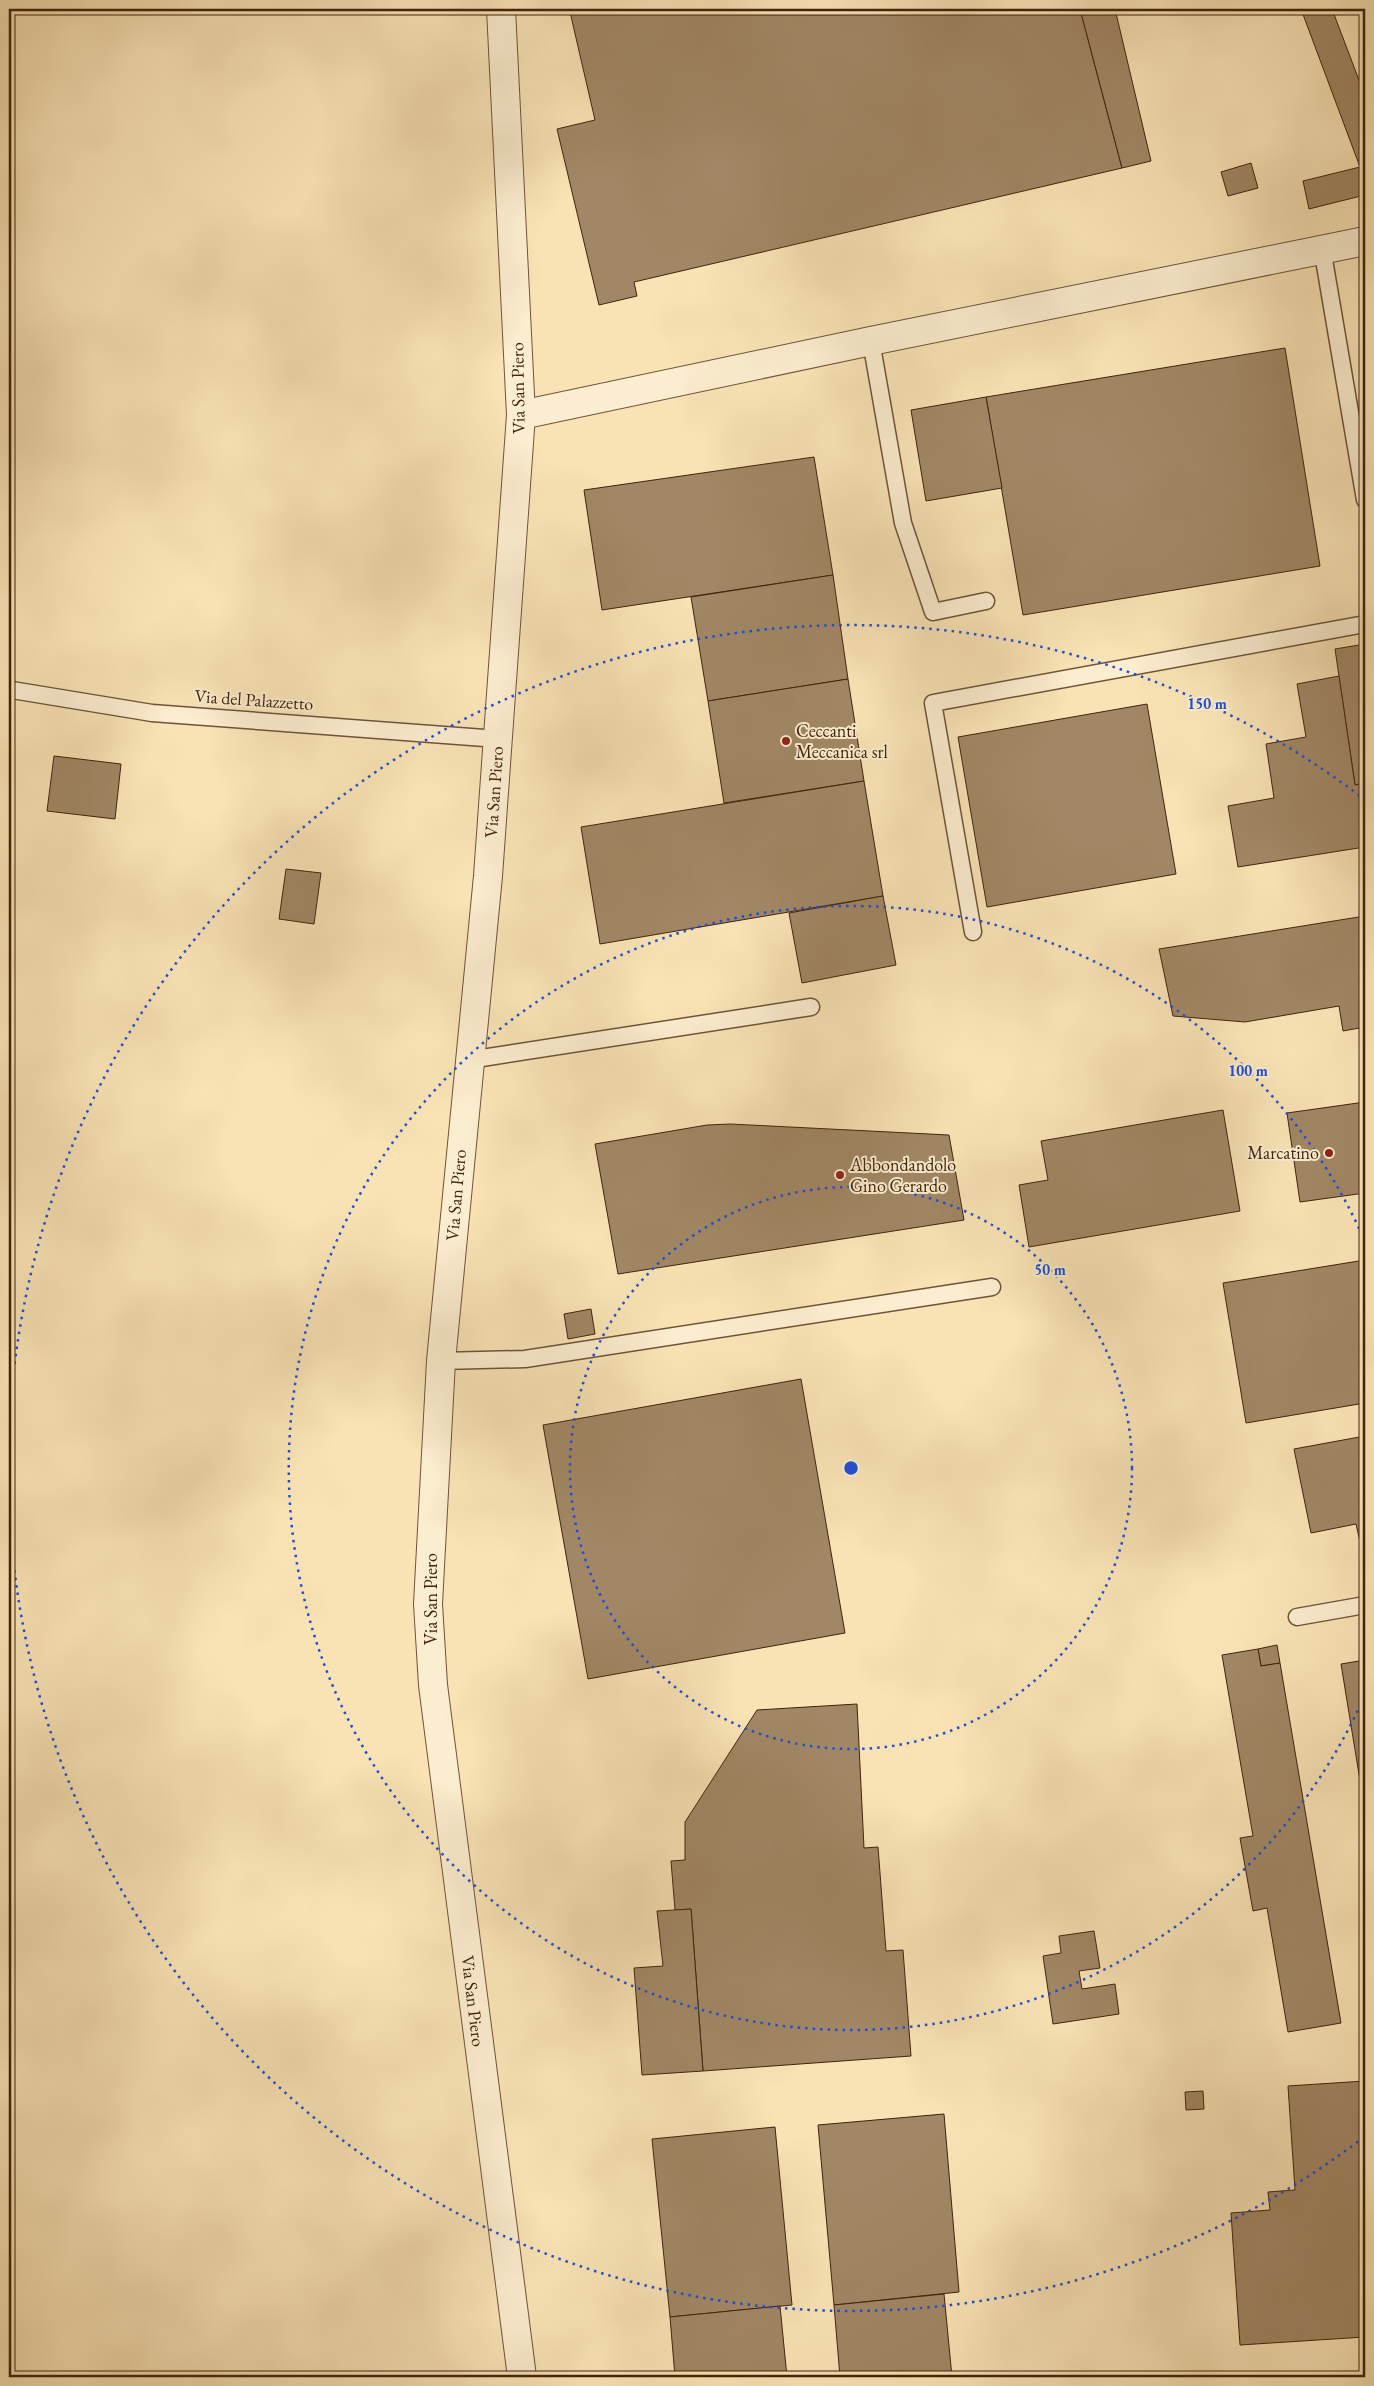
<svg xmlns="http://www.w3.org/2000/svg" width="1374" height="2386" font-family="'EB Garamond',serif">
	<rect width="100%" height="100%" fill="#f9e3b5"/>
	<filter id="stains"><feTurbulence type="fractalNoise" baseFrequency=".004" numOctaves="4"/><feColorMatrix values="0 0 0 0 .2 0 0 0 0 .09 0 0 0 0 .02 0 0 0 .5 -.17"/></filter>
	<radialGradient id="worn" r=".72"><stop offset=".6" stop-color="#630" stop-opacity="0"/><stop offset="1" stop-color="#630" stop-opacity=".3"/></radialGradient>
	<g fill="#a18765" stroke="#41230e">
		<path d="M582,9H1080L1122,168L634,282L637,296L599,305L557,129L595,120L570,12Z"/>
		<path d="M1080,9H1115L1151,161L1122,168Z"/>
		<path d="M1301,9H1332L1365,96V195L1309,209L1303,181L1360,167Z"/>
		<path d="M1251,163L1258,188L1228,196L1221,172Z"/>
		<path d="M1285,348L1320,566L1023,615L986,397Z"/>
		<path d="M986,397L1002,488L926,501L911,410Z"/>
		<path d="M814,457L833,575L602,610L584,490Z"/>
		<path d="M833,575L848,679L708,701L691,597Z"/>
		<path d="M1365,644V783L1355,785L1335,649Z"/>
		<path d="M1339,676L1355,785L1365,783V847L1238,867L1228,806L1274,798L1266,744L1306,737L1297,684Z"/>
		<path d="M848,679L864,781L724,803L708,701Z"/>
		<path d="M1147,704L1176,874L987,907L958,737Z"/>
		<path d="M54,756L121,764L115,819L47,811Z"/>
		<path d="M864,781L883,896L600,944L581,827Z"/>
		<path d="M286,869L321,873L314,924L279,919Z"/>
		<path d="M883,896L896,965L802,983L789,913Z"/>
		<path d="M1365,916V1027L1343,1031L1339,1006L1245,1022L1173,1016L1159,949Z"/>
		<path d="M1365,1102V1193L1300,1202L1287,1113Z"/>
		<path d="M1223,1110L1240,1211L1029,1247L1019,1185L1048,1180L1041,1141Z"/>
		<path d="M730,1124L949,1135L964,1220L618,1274L595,1144L707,1125Z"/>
		<path d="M1365,1260V1403L1246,1423L1223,1283Z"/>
		<path d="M591,1309L595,1334L568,1339L564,1314Z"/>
		<path d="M801,1379L845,1633L588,1679L543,1425Z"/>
		<path d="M1365,1436V1545L1361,1546L1356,1524L1311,1533L1294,1449Z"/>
		<path d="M1277,1645L1280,1663L1261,1666L1258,1649Z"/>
		<path d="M1258,1649L1261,1666L1280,1663L1341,2023L1288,2032L1267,1908L1253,1911L1240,1838L1253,1836L1222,1655Z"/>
		<path d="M1365,1660V1811L1341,1664Z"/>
		<path d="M857,1704L864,1848L878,1847L886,1951L903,1950L911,2056L703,2071L691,1909L675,1910L671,1861L685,1860V1822L757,1710Z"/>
		<path d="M691,1909L703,2071L642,2075L634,1968L663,1966L657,1911Z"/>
		<path d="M1094,1931L1100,1968L1079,1971L1082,1989L1115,1984L1119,2014L1053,2024L1043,1956L1061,1953L1059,1936Z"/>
		<path d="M1365,2081V2337L1240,2345L1231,2213L1270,2210L1268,2192L1295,2190L1288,2086Z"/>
		<path d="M1203,2091L1204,2109L1186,2110L1185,2092Z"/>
		<path d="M944,2114L959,2292L834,2305L818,2125Z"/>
		<path d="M775,2127L792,2305L670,2317L652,2139Z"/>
		<path d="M944,2294L952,2377H840L834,2305Z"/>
		<path d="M780,2306L787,2377H675L670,2317Z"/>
	</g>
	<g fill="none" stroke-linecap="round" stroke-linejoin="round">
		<g stroke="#6f5338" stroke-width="19">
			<g id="service">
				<path d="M1322,248L1365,500"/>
				<path d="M871,341L903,523L933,612L986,601"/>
				<path d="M9,688L12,690L152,713L498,739"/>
				<path d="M973,932L933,703L1365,624"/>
				<path d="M469,1060L811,1007"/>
				<path d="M441,1361L525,1359L992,1287"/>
				<path d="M1297,1617L1365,1605"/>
			</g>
		</g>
		<g stroke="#6f5338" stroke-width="30">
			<g id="minor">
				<path d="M501,9L521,415L488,876L441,1361L428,1604L433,1685L522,2377"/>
				<path d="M521,415L871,341L1365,241"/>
			</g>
		</g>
		<use href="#service" stroke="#fbedcf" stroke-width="16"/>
		<use href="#minor" stroke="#fbedcf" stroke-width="28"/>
	</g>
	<g fill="none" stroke="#1d4ed8" stroke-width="2.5" stroke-dasharray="2.5 5">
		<circle cx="851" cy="1468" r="281"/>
		<path d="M1364 1697A562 562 0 1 1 1364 1239"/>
		<path d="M1364 2137A843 843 0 0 1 9 1505M9 1431A843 843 0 0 1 1364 799"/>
	</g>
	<g fill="#8f2418" stroke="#fbedcf" stroke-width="2">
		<circle cx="786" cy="741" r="5"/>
		<circle cx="1329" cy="1153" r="5"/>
		<circle cx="840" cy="1175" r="5"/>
	</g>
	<g text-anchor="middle" stroke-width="4" stroke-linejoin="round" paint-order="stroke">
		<g font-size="18" fill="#41230e" stroke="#fbedcf">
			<text transform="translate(518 388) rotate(-91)" y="6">Via San Piero</text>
			<text transform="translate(254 700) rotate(4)" y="6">Via del Palazzetto</text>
			<text transform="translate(494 792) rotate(-86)" y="6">Via San Piero</text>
			<text transform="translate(456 1195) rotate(-85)" y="6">Via San Piero</text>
			<text transform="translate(431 1599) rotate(-90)" y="6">Via San Piero</text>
			<text transform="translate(473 2001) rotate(83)" y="6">Via San Piero</text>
		</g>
		<g font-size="18" fill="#41230e" stroke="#fbedcf" text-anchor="start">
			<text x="796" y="737">Ceccanti<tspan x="796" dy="21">Meccanica srl</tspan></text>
			<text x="1319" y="1159" text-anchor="end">Marcatino</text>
			<text x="850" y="1171">Abbondandolo<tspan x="850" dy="21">Gino Gerardo</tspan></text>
		</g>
	</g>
	<circle cx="851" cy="1468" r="8" fill="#1d4ed8" stroke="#fbedcf" stroke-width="2.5"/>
	<g font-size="15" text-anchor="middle" font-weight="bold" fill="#1d4ed8" stroke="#fbedcf" stroke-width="4" stroke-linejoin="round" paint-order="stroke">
		<text x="1207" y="709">150 m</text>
		<text x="1248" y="1076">100 m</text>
		<text x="1050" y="1275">50 m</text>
	</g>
	<rect width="1374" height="2386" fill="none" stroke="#f9e3b5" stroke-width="30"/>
	<rect x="10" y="10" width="1354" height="2366" fill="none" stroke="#41230e" stroke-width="2.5"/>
	<rect x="15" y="15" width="1344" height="2356" fill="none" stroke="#41230e"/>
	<rect width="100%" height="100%" filter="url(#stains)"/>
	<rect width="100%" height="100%" fill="url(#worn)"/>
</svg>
